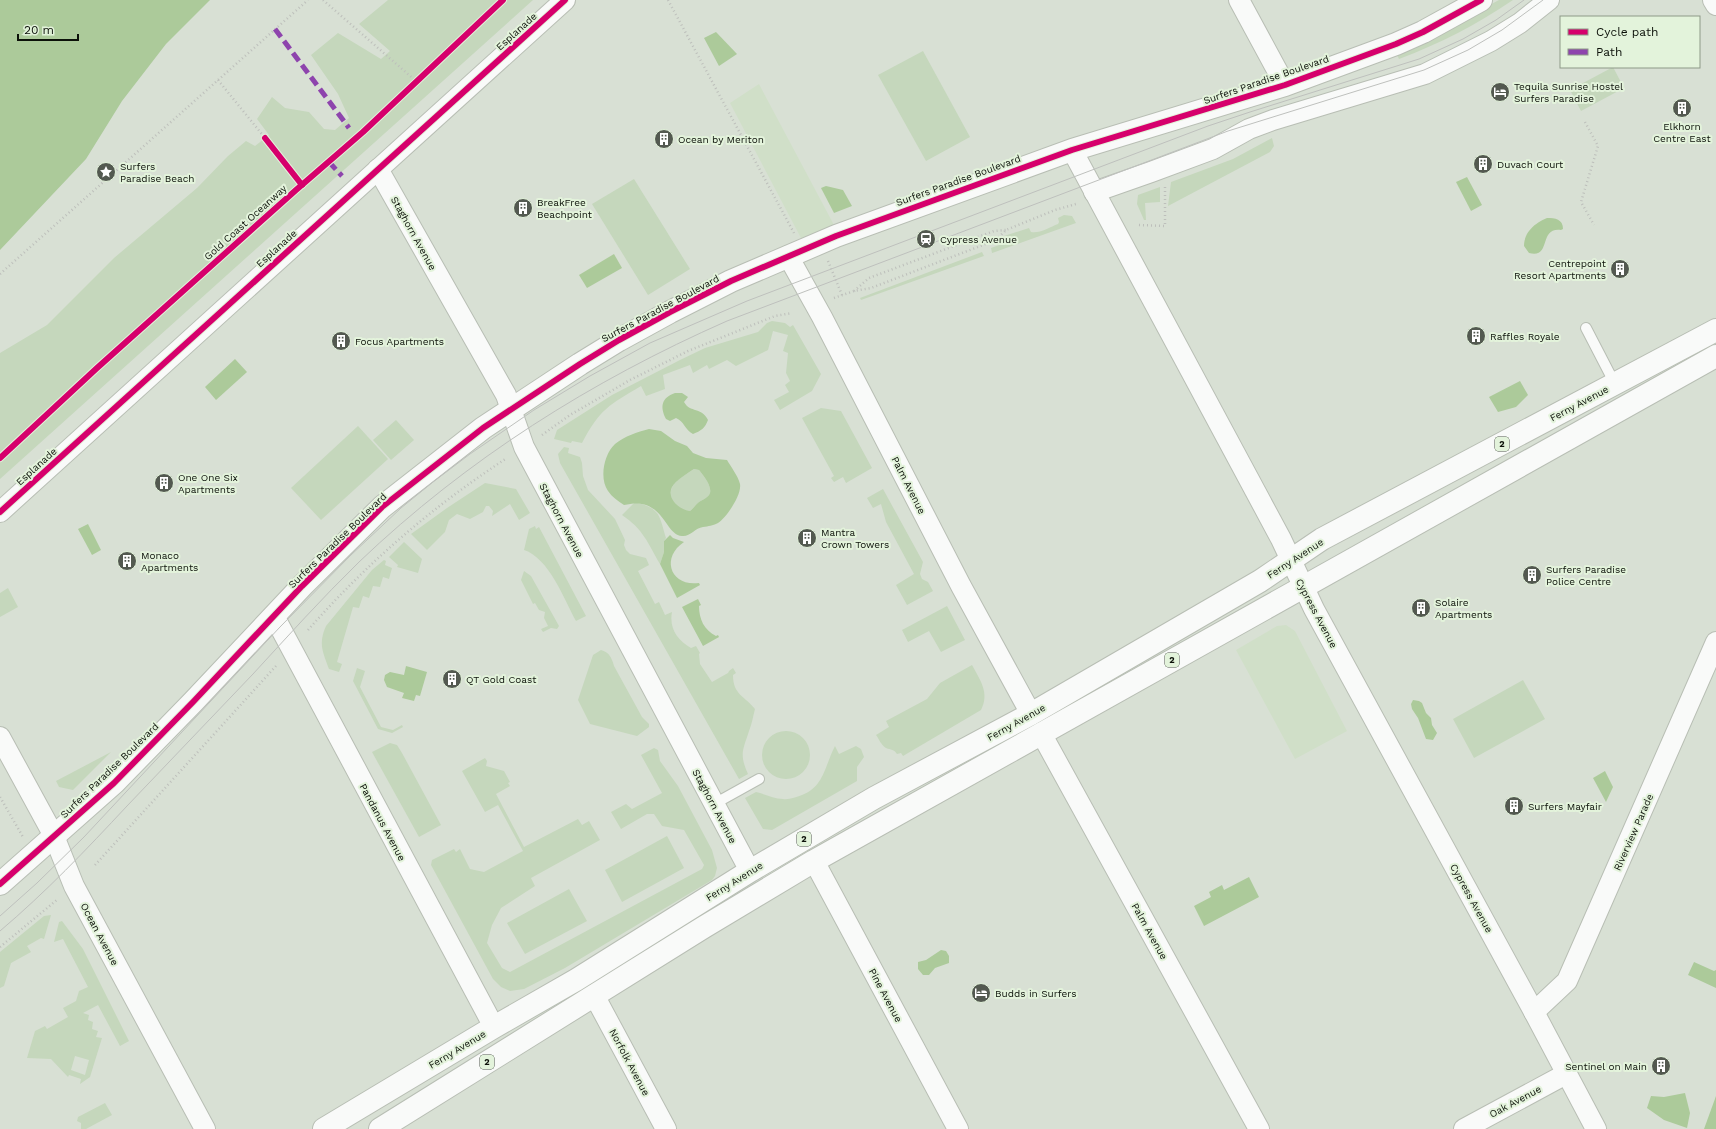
<svg xmlns="http://www.w3.org/2000/svg" width="1716" height="1129" font-family="'Work Sans',sans-serif">
	<rect width="100%" height="100%" fill="#d8e0d4"/>
	<g fill="#d0dfc8">
		<path d="M759,84L834,225L802,240L730,103Z"/>
		<path d="M1286,625L1295,631L1347,731L1295,759L1236,650L1277,626Z"/>
	</g>
	<g fill="#c5d7bc" fill-rule="evenodd">
		<path d="M388,0H533L0,479V353L47,325L114,258L197,188L228,156L246,141L255,146L269,135L257,119L272,97L285,108L309,112L324,129L335,130L349,118L338,94L311,55L338,33L381,59L390,51L359,24Z"/>
		<path d="M1499,0H1513C1476,25 1441,43 1399,59L1397,55Z"/>
		<path d="M923,51L970,137L926,161L878,75Z"/>
		<path d="M1613,67L1624,88L1581,111L1570,90Z"/>
		<path d="M1272,138L1274,146L1270,152L1168,206L1171,182L1233,159Z"/>
		<path d="M634,179L690,269L648,295L592,204Z"/>
		<path d="M1160,187V202L1145,203L1146,220H1144L1137,204L1138,195Z"/>
		<path d="M1064,215L1072,216L1076,223L861,300L860,298L982,252L984,256L992,253L991,248L1002,244L1005,239L1004,236L1029,228L1031,232C1039,234 1050,227 1058,224L1059,222L1058,218Z"/>
		<path d="M772,321L785,323L790,327L793,325L821,374L812,391L780,410L774,400L789,392L785,385L790,381L786,373L788,353L783,351L788,335L773,331L768,350L736,366L727,360L709,369L707,365L693,373L690,365L663,375L665,389L646,396L641,386C609,405 600,409 582,443L572,441L571,443L554,439L557,430L612,395L680,360L705,348L758,332L767,323Z"/>
		<path d="M821,408L841,411L872,468L846,483L843,477L834,482L831,478L834,476L802,418Z"/>
		<path d="M396,420L414,440L391,460L373,440Z"/>
		<path d="M358,426L388,459L321,520L291,488Z"/>
		<path d="M564,447L569,448L568,453L580,457L582,463L583,476L588,490L615,519L625,540L624,545L626,550L630,554L646,558L649,565L638,571L655,604L659,602L665,615L672,612C669,628 677,640 691,648L696,646L700,653L699,654L700,664L712,682L728,673L729,671L733,668L736,673L733,675C733,695 745,696 755,709C753,716 752,724 749,731C743,750 739,754 748,774L739,779L560,463L558,454Z"/>
		<path d="M694,469L699,470C703,475 714,488 709,495C707,498 702,500 699,502C695,505 694,508 690,511C682,510 675,507 672,499C666,484 684,476 694,469Z"/>
		<path d="M485,483L516,489L530,513L519,520L510,504L492,516L493,511L489,506H486L483,512L470,519L457,514L449,520L445,532L427,550L411,534L447,508Z"/>
		<path d="M883,489L923,562L920,574L922,579L928,582L933,591L907,605L896,585L914,574L886,522L881,504L873,508L867,498Z"/>
		<path d="M635,502C661,509 659,515 666,538L664,541V552L660,564C648,543 643,529 622,515Z"/>
		<path d="M535,526L536,529L539,527L586,616L576,621C564,599 549,558 524,550L529,529Z"/>
		<path d="M404,542L422,559L418,573L397,567L398,565L389,557Z"/>
		<path d="M384,560L386,561L385,565L392,568L389,579L383,577L380,587L373,586L369,598L363,596L359,608L353,607L337,662L342,664L339,672L329,669C323,652 318,644 326,626L372,570Z"/>
		<path d="M524,571L531,576L559,626L557,629L551,628L543,632L541,629L548,626L544,618L545,612L539,610L535,603L533,604L521,580Z"/>
		<path d="M8,588L18,607L0,617V593Z"/>
		<path d="M947,606L965,640L941,652L929,631L908,642L902,630Z"/>
		<path d="M601,650C609,652 612,658 614,666L642,717L649,724V727L637,736L590,724L578,700L593,655Z"/>
		<path d="M972,665C980,680 990,693 981,710L903,756L901,753L897,754C894,749 891,750 886,748C881,745 879,739 876,735L889,727L886,721L927,699L940,683Z"/>
		<path d="M357,668L365,671L360,687L381,727L393,730L402,725L403,727L392,733L378,729L353,681Z"/>
		<path d="M1523,680L1545,719L1474,758L1453,719Z"/>
		<circle cx="786" cy="755" r="24"/>
		<path d="M390,743L397,745L402,753L441,825L419,837L372,752Z"/>
		<path d="M835,746L839,754L856,746L861,749L864,757L857,767V781L772,830L763,829L745,798L756,792C765,794 774,799 783,799C789,800 796,797 802,795C824,787 825,765 835,746Z"/>
		<path d="M654,748L658,750L660,761L678,786L712,850L717,868L715,876L712,880L565,968L524,989L510,991L501,987L493,979L431,865L432,860L454,849L456,852L460,849L470,869L484,872L523,851L498,805L485,812L462,771L485,758L487,761L486,766L504,771L510,782L508,783L510,786L496,794L524,847L578,819L582,825L589,821L600,840L531,878L535,886L501,908L492,925L487,943L502,968L510,972L702,869L704,865L684,830L662,826L654,814H647L621,829L611,812L626,804L632,809L662,793L641,755Z"/>
		<path d="M111,752L73,790L59,787L56,781Z"/>
		<path d="M667,836L684,868L622,902L605,870Z"/>
		<path d="M569,889L587,921L525,954L507,923Z"/>
		<path d="M51,915L44,939L41,938L27,946L31,952L11,963L4,986L0,988V952L44,916Z"/>
		<path d="M62,921L83,949L129,1041L120,1046L98,1005L83,1013L89,1015L88,1020L93,1022L92,1029L98,1031L96,1037L102,1038L90,1077L80,1084L81,1079L69,1075L68,1077L51,1059L27,1058L35,1031L45,1026L47,1029L68,1017L63,1008L76,1001L79,991L88,987L63,939L54,942L59,922ZM75,1056L89,1060L85,1075L71,1070Z"/>
		<path d="M105,1103L112,1115L86,1129H81V1123L77,1121L78,1117Z"/>
	</g>
	<g fill="#acca9a" fill-rule="evenodd">
		<path d="M0,0H210L166,44L122,101L86,159L0,250Z"/>
		<path d="M716,32L737,54L719,66L704,38Z"/>
		<path d="M1467,177L1482,205L1471,211L1456,182Z"/>
		<path d="M826,186L843,190L852,206L834,213L821,188Z"/>
		<path d="M1547,218C1555,218 1563,219 1563,229L1561,230C1538,227 1552,259 1529,253L1524,246C1524,232 1535,223 1547,218Z"/>
		<path d="M614,254L622,268L587,288L579,275Z"/>
		<path d="M235,359L247,372L216,400L205,387Z"/>
		<path d="M1520,381L1528,395L1516,407L1498,412L1489,397Z"/>
		<path d="M675,393H682L688,397L684,402C690,413 702,407 708,420C705,428 701,431 693,434C685,430 684,421 676,418L670,421L666,419C660,407 661,398 675,393Z"/>
		<path d="M649,429L661,431L675,441L687,446L693,453L706,458L727,460C731,467 738,476 740,484C742,495 726,518 718,523C712,526 709,526 703,527C695,528 690,537 682,536C664,535 664,495 624,505C618,501 612,497 608,491C599,478 604,454 615,444C625,436 637,432 649,429ZM694,469L699,470C703,475 714,488 709,495C707,498 702,500 699,502C695,505 694,508 690,511C676,509 663,494 676,482C681,477 688,473 694,469Z"/>
		<path d="M88,524L101,550L92,555L78,529Z"/>
		<path d="M670,535L673,538L684,542C660,558 671,587 699,583L700,585L677,598L660,564L664,552V541Z"/>
		<path d="M698,599L701,605L699,606C699,619 704,630 716,636L718,635L719,637L703,646L682,607Z"/>
		<path d="M406,666L427,672L420,696L416,695L414,701L402,698L404,693L387,687L384,680L385,675L390,672L404,675Z"/>
		<path d="M1413,700L1419,701L1422,703L1426,713L1431,718L1432,725L1437,733L1433,740L1426,739L1418,718L1412,709L1411,704Z"/>
		<path d="M1605,771L1613,787L1606,802L1593,778Z"/>
		<path d="M1249,877L1259,897L1204,926L1194,906L1211,897L1209,892L1222,885L1224,890Z"/>
		<path d="M941,950L946,951L949,956V963L935,968L929,975H923L918,969V962L926,960Z"/>
		<path d="M1694,962L1714,971L1716,970V988L1688,975Z"/>
		<path d="M1685,1093L1690,1113L1687,1128L1664,1120L1647,1108L1651,1096L1664,1097Z"/>
		<path d="M1716,1096V1129H1704Z"/>
	</g>
	<g fill="none" stroke-linecap="round" stroke-linejoin="round">
		<g stroke="#b8beb4" stroke-width="12">
			<g id="service">
				<path d="M1586,328L1615,384"/>
				<path d="M714,804L759,779"/>
			</g>
		</g>
		<g stroke="#b8beb4" stroke-width="22">
			<g id="minor">
				<path d="M1239,0L1285,85"/>
				<path d="M1713,0L1716,5"/>
				<path d="M1072,150L1281,539L1314,609L1534,1012L1596,1129"/>
				<path d="M378,169L506,395L524,447L750,871"/>
				<path d="M1094,192L1151,172L1213,149L1249,129L1273,120L1425,74L1491,41L1520,23L1549,0"/>
				<path d="M788,256L822,317L961,586L1031,714"/>
				<path d="M0,512L565,0"/>
				<path d="M274,616L494,1027"/>
				<path d="M1041,733L1259,1129"/>
				<path d="M0,737L54,836L74,886L205,1129"/>
				<path d="M814,861L958,1129"/>
				<path d="M594,995L666,1129"/>
				<path d="M1534,1012L1567,981L1716,642"/>
				<path d="M1464,1129L1566,1074"/>
			</g>
		</g>
		<g stroke="#b8beb4" stroke-width="24">
			<path id="tertiary" d="M0,884L114,783L193,702L302,586L382,507L483,428L580,364L619,340L670,312L731,281L836,236L1072,150L1285,85L1396,44L1423,32L1481,0"/>
		</g>
		<g stroke="#b8beb4" stroke-width="24">
			<g id="trunk">
				<path d="M324,1129L494,1027L576,980L750,871L874,798L1031,714L1260,581L1322,539L1716,330"/>
				<path d="M380,1129L704,927L814,861L1716,356"/>
			</g>
		</g>
		<g stroke="#bdbfbb" stroke-width="2.5" stroke-dasharray="1 3" stroke-linecap="butt">
			<path d="M323,0L417,82"/>
			<path d="M668,0L794,233"/>
			<path d="M218,80L265,138"/>
			<path d="M1585,122L1598,146L1581,202L1594,225"/>
			<path d="M1139,225L1165,226V187"/>
			<path d="M828,261L842,295"/>
			<path d="M0,274L308,0"/>
			<path d="M854,291L869,278L994,231L1006,230"/>
			<path d="M834,298L854,291L871,288L996,240L1006,230L1055,210L1076,204"/>
			<path d="M542,435L570,415L630,380L688,351L775,316L792,313"/>
			<path d="M308,630C366,564 433,506 507,458"/>
			<path d="M0,797L23,837"/>
			<path d="M95,865L276,666"/>
			<path d="M0,947L58,899"/>
		</g>
		<use href="#service" stroke="#f9faf9" stroke-width="10"/>
		<use href="#minor" stroke="#f9faf9" stroke-width="20"/>
		<use href="#tertiary" stroke="#f9faf9" stroke-width="22"/>
		<use href="#trunk" stroke="#f9faf9" stroke-width="22"/>
		<g stroke="#bec0bd" stroke-width="1">
			<path d="M0,916L37,883L84,837L280,627L351,555L401,508L433,482L470,454L534,410L590,376L650,343L747,301L1208,126L1250,112L1419,59L1463,39L1496,20L1524,0"/>
			<path d="M0,931C46,892 86,850 127,806C169,762 211,718 253,674C288,636 322,598 359,562C467,459 591,381 727,321L1228,131L1424,70L1468,50L1502,30L1543,0"/>
		</g>
		<g stroke="#8e44ad" stroke-width="5" stroke-dasharray="10 5" stroke-linecap="butt">
			<path d="M275,29L349,128"/>
			<path d="M329,162L342,176"/>
		</g>
		<g stroke="#e3f3db" stroke-width="8">
			<g id="cycleway">
				<path d="M265,138L302,185"/>
				<path d="M0,458L97,368L296,190L363,132L503,0"/>
				<path d="M0,512L565,0"/>
				<path d="M0,884L114,783L193,702L302,586L382,507L483,428L580,364L619,340L670,312L731,281L836,236L1072,150L1285,85L1396,44L1423,32L1481,0"/>
			</g>
		</g>
		<use href="#cycleway" stroke="#d6006c" stroke-width="6"/>
	</g>
	<defs>
		<g id="hotel-disc" transform="scale(1)"><circle r="9.5" fill="#535950" stroke="#e3f3db"/><path d="M-6-4.5h1.5V1H6V5H4.5V3h-9V5H-6ZM-4 0a1.8 1.8 0 1 1 3.6 0ZM.5 0V-2.5h3Q6-2.5 6 0Z" fill="#fff"/></g>
		<g id="building-disc" transform="scale(1)"><circle r="9.5" fill="#535950" stroke="#e3f3db"/><path d="M-4-6H4V6H1V3H-1V6H-4ZM-2.5-4.3h1.7v1.8h-1.7ZM.8-4.3h1.7v1.8H.8ZM-2.5-1h1.7V.8h-1.7ZM.8-1h1.7V.8H.8Z" fill="#fff"/></g>
		<g id="sight-disc" transform="scale(1)"><circle r="9.5" fill="#535950" stroke="#e3f3db"/><path d="M0-6L1.8-2.2L6-1.7L2.9 1.2L3.7 5.4L0 3.3L-3.7 5.4L-2.9 1.2L-6-1.7L-1.8-2.2Z" fill="#fff"/></g>
		<g id="station-disc" transform="scale(1)"><circle r="9.5" fill="#535950" stroke="#e3f3db"/><path d="M-3-6H3Q5-6 5-4V2Q5 4 3 4L4.5 6H3L1.5 4h-3L-3 6H-4.5L-3 4Q-5 4-5 2V-4Q-5-6-3-6ZM-3.5-4v3h7v-3ZM-3.5 1v1.5H-2V1ZM2 1v1.5H3.5V1Z" fill="#fff"/></g>
	</defs>
	<g fill-rule="evenodd">
		<use href="#hotel-disc" x="1500" y="92"/>
		<use href="#building-disc" x="1682" y="108"/>
		<use href="#building-disc" x="664" y="139"/>
		<use href="#building-disc" x="1483" y="164"/>
		<use href="#sight-disc" x="106" y="172"/>
		<use href="#building-disc" x="523" y="208"/>
		<use href="#station-disc" x="926" y="239"/>
		<use href="#building-disc" x="1620" y="269"/>
		<use href="#building-disc" x="1476" y="336"/>
		<use href="#building-disc" x="341" y="341"/>
		<use href="#building-disc" x="164" y="483"/>
		<use href="#building-disc" x="807" y="538"/>
		<use href="#building-disc" x="127" y="561"/>
		<use href="#building-disc" x="1532" y="575"/>
		<use href="#building-disc" x="1421" y="608"/>
		<use href="#building-disc" x="452" y="679"/>
		<use href="#building-disc" x="1514" y="806"/>
		<use href="#hotel-disc" x="981" y="993"/>
		<use href="#building-disc" x="1661" y="1066"/>
	</g>
	<g text-anchor="middle" stroke-width="4" stroke-linejoin="round" paint-order="stroke">
		<g fill="#e3f3db" stroke="#4c5548" stroke-width="1">
			<rect x="1495" y="437" width="14" height="14" rx="3"/>
			<rect x="1165" y="653" width="14" height="14" rx="3"/>
			<rect x="797" y="832" width="14" height="14" rx="3"/>
			<rect x="480" y="1055" width="14" height="14" rx="3"/>
		</g>
		<g font-size="9" font-weight="bold" fill="#0c1109">
			<text x="1502" y="447">2</text>
			<text x="1172" y="663">2</text>
			<text x="804" y="842">2</text>
			<text x="487" y="1065">2</text>
		</g>
		<g font-size="10" fill="#0c1109" stroke="#e3f3db">
			<text transform="translate(516 31) rotate(-42)" y="4">Esplanade</text>
			<text transform="translate(1266 79) rotate(-19)" y="4">Surfers Paradise Boulevard</text>
			<text transform="translate(958 180) rotate(-20)" y="4">Surfers Paradise Boulevard</text>
			<text transform="translate(245 222) rotate(-42)" y="4">Gold Coast Oceanway</text>
			<text transform="translate(414 233) rotate(61)" y="4">Staghorn Avenue</text>
			<text transform="translate(276 248) rotate(-42)" y="4">Esplanade</text>
			<text transform="translate(660 308) rotate(-28)" y="4">Surfers Paradise Boulevard</text>
			<text transform="translate(1579 403) rotate(-28)" y="4">Ferny Avenue</text>
			<text transform="translate(36 466) rotate(-42)" y="4">Esplanade</text>
			<text transform="translate(909 485) rotate(63)" y="4">Palm Avenue</text>
			<text transform="translate(562 520) rotate(62)" y="4">Staghorn Avenue</text>
			<text transform="translate(337 540) rotate(-44)" y="4">Surfers Paradise Boulevard</text>
			<text transform="translate(1295 558) rotate(-33)" y="4">Ferny Avenue</text>
			<text transform="translate(1317 613) rotate(62)" y="4">Cypress Avenue</text>
			<text transform="translate(1016 722) rotate(-29)" y="4">Ferny Avenue</text>
			<text transform="translate(109 770) rotate(-44)" y="4">Surfers Paradise Boulevard</text>
			<text transform="translate(715 806) rotate(62)" y="4">Staghorn Avenue</text>
			<text transform="translate(383 822) rotate(62)" y="4">Pandanus Avenue</text>
			<text transform="translate(1633 832) rotate(-66)" y="4">Riverview Parade</text>
			<text transform="translate(734 881) rotate(-32)" y="4">Ferny Avenue</text>
			<text transform="translate(1472 898) rotate(61)" y="4">Cypress Avenue</text>
			<text transform="translate(1150 931) rotate(61)" y="4">Palm Avenue</text>
			<text transform="translate(100 934) rotate(62)" y="4">Ocean Avenue</text>
			<text transform="translate(886 995) rotate(62)" y="4">Pine Avenue</text>
			<text transform="translate(457 1049) rotate(-31)" y="4">Ferny Avenue</text>
			<text transform="translate(630 1062) rotate(62)" y="4">Norfolk Avenue</text>
			<text transform="translate(1515 1101) rotate(-28)" y="4">Oak Avenue</text>
		</g>
		<g font-size="10" fill="#0c1109" stroke="#e3f3db" text-anchor="start">
			<text x="1514" y="90">Tequila Sunrise Hostel<tspan x="1514" dy="12">Surfers Paradise</tspan></text>
			<text x="1682" y="130" text-anchor="middle">Elkhorn<tspan x="1682" dy="12">Centre East</tspan></text>
			<text x="678" y="143">Ocean by Meriton</text>
			<text x="1497" y="168">Duvach Court</text>
			<text x="120" y="170">Surfers<tspan x="120" dy="12">Paradise Beach</tspan></text>
			<text x="537" y="206">BreakFree<tspan x="537" dy="12">Beachpoint</tspan></text>
			<text x="940" y="243">Cypress Avenue</text>
			<text x="1606" y="267" text-anchor="end">Centrepoint<tspan x="1606" dy="12">Resort Apartments</tspan></text>
			<text x="1490" y="340">Raffles Royale</text>
			<text x="355" y="345">Focus Apartments</text>
			<text x="178" y="481">One One Six<tspan x="178" dy="12">Apartments</tspan></text>
			<text x="821" y="536">Mantra<tspan x="821" dy="12">Crown Towers</tspan></text>
			<text x="141" y="559">Monaco<tspan x="141" dy="12">Apartments</tspan></text>
			<text x="1546" y="573">Surfers Paradise<tspan x="1546" dy="12">Police Centre</tspan></text>
			<text x="1435" y="606">Solaire<tspan x="1435" dy="12">Apartments</tspan></text>
			<text x="466" y="683">QT Gold Coast</text>
			<text x="1528" y="810">Surfers Mayfair</text>
			<text x="995" y="997">Budds in Surfers</text>
			<text x="1647" y="1070" text-anchor="end">Sentinel on Main</text>
		</g>
	</g>
	<rect x="1560" y="16" width="140" height="52" fill="#e3f3db" stroke="#8d9987"/>
	<rect x="1568" y="29" width="20" height="6" fill="#d6006c" stroke="#8d9987"/>
	<text x="1596" y="36" font-size="12" fill="#0c1109">Cycle path</text>
	<rect x="1568" y="49" width="20" height="6" fill="#8e44ad" stroke="#8d9987"/>
	<text x="1596" y="56" font-size="12" fill="#0c1109">Path</text>
	<path d="M18 34v6h60v-6" fill="none" stroke="#0c1109" stroke-width="2"/>
	<text x="24" y="34" font-size="12" fill="#0c1109" stroke="#e3f3db" stroke-width="3" paint-order="stroke">20 m</text>
</svg>
